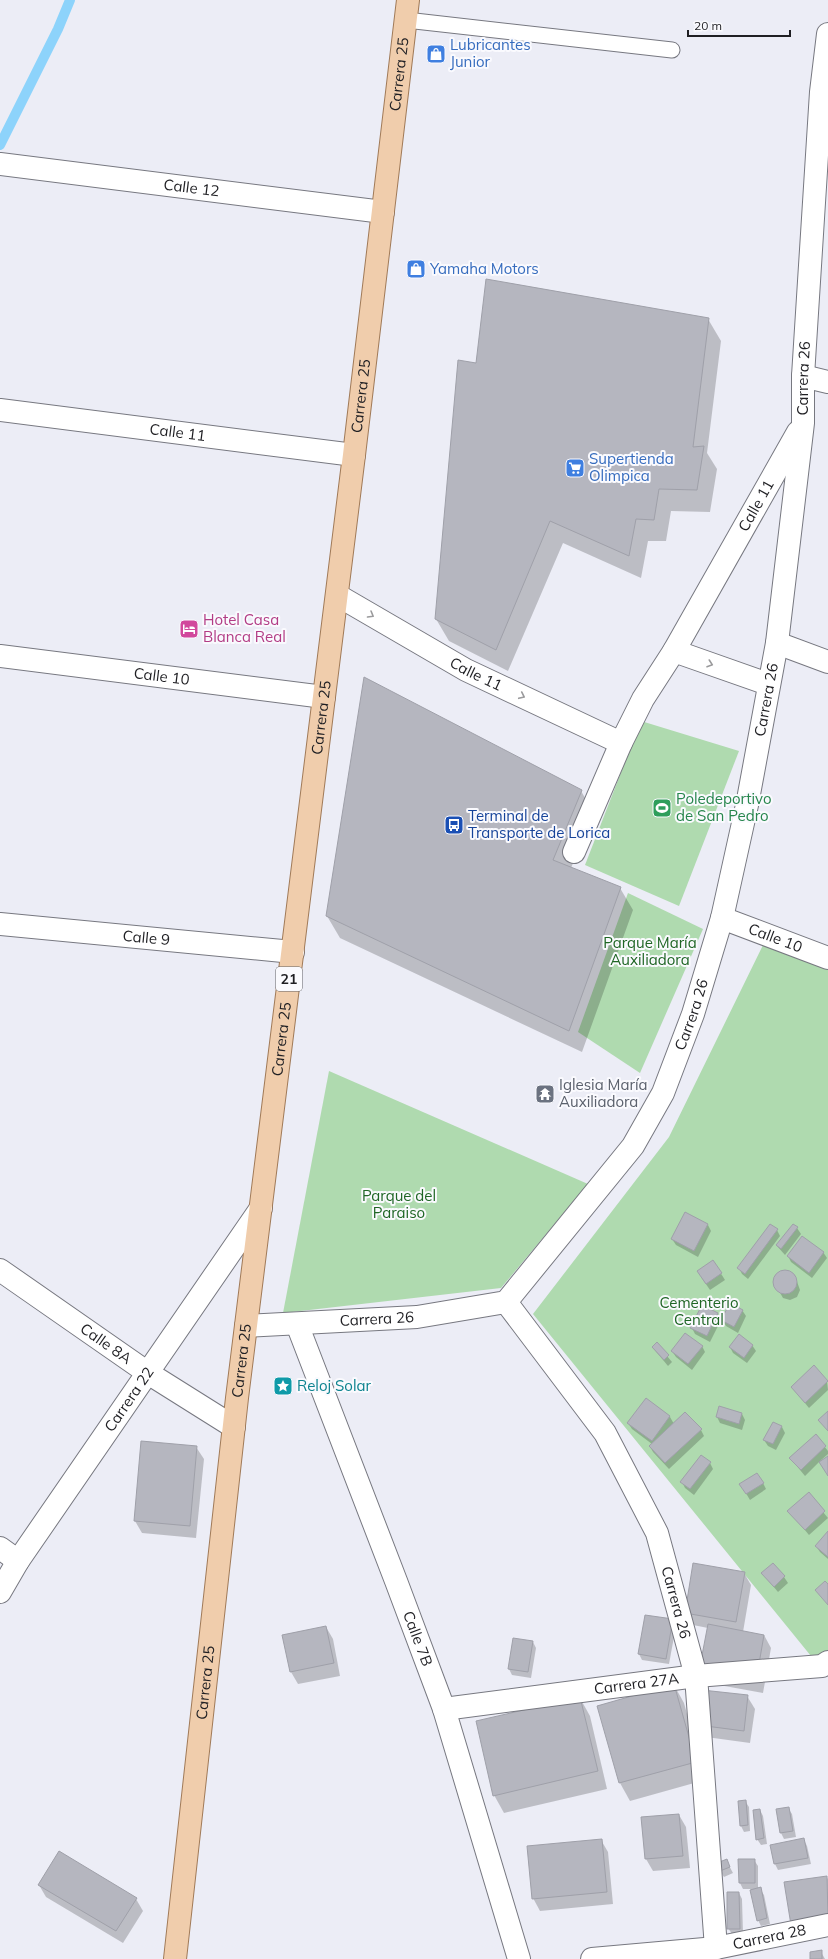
<svg xmlns="http://www.w3.org/2000/svg" width="828" height="1959" font-family="Mulish,sans-serif">
	<rect width="100%" height="100%" fill="#ecedf6"/>
	<g fill="#afdaaf">
		<path d="M641,721L739,751L679,906L585,865Z"/>
		<path d="M628,893L703,929L640,1073L578,1032Z"/>
		<path d="M767,937L828,962V1651L815,1661L533,1314L669,1137Z"/>
		<path d="M329,1071L588,1184L501,1288L283,1313Z"/>
	</g>
	<g fill="#0003">
		<path d="M708,319L721,341L707,453L717,469L710,512L671,511L666,541H648L641,578L563,543L508,671L449,641L436,619L477,364Z"/>
		<path d="M581,791L594,813L571,868L620,888L633,910L582,1052L340,938L327,916Z"/>
		<path d="M685,1214L708,1225L711,1231L698,1257L676,1245L672,1239Z"/>
		<path d="M797,1228L801,1234L785,1255L777,1246Z"/>
		<path d="M777,1230L780,1236L748,1279L742,1274L739,1268Z"/>
		<path d="M823,1252L827,1258L812,1278L791,1262L788,1256Z"/>
		<path d="M713,1261L725,1280L710,1290L701,1277Z"/>
		<path d="M781,1272H789L795,1276L800,1290L797,1297L790,1300L783,1298L779,1291L775,1285V1277Z"/>
		<path d="M742,1310L746,1316L738,1333L726,1326L722,1320Z"/>
		<path d="M717,1314L721,1320L710,1342L695,1334L692,1328Z"/>
		<path d="M657,1344L672,1362L668,1366L653,1348Z"/>
		<path d="M752,1345L756,1351L747,1363L733,1353L730,1347Z"/>
		<path d="M702,1346L705,1352L692,1370L676,1357L672,1351Z"/>
		<path d="M813,1367L827,1382L828,1390L809,1408L792,1387Z"/>
		<path d="M646,1399L670,1417L674,1424L701,1430L704,1436L669,1469L653,1452L650,1446L652,1444L632,1429L628,1423Z"/>
		<path d="M742,1414L745,1420L742,1430L720,1423L717,1417Z"/>
		<path d="M773,1423L782,1427L785,1433L776,1450L768,1446L764,1440Z"/>
		<path d="M816,1436L828,1451V1454L820,1461L828,1457V1475L819,1462L805,1476L791,1459Z"/>
		<path d="M196,1447L204,1459L196,1538L142,1533L135,1521Z"/>
		<path d="M710,1463L713,1469L694,1495L685,1488L682,1482Z"/>
		<path d="M763,1483L766,1489L750,1500L744,1490Z"/>
		<path d="M808,1494L828,1518L809,1535L789,1511Z"/>
		<path d="M828,1533V1559L820,1552L816,1546Z"/>
		<path d="M744,1573L751,1585L743,1632L764,1635L771,1648L763,1693L708,1683V1628L693,1625L686,1613Z"/>
		<path d="M762,1573L784,1577L788,1583L778,1592Z"/>
		<path d="M645,1616L676,1626L669,1664L642,1660L639,1654Z"/>
		<path d="M326,1627L333,1639L340,1676L298,1684L291,1672L283,1635Z"/>
		<path d="M533,1642L536,1648L531,1678L512,1675L509,1669Z"/>
		<path d="M674,1685L684,1703L705,1780L630,1801L620,1783L598,1706Z"/>
		<path d="M747,1696L755,1709L750,1743L706,1737L699,1725Z"/>
		<path d="M580,1698L590,1716L607,1789L504,1813L494,1795Z"/>
		<path d="M745,1801L749,1807L750,1831L744,1832L741,1826Z"/>
		<path d="M788,1808L792,1814L796,1837L784,1839L781,1833L777,1810Z"/>
		<path d="M760,1810L763,1816L767,1844L761,1845L757,1839Z"/>
		<path d="M679,1815L686,1827L690,1868L653,1871L646,1859L642,1818Z"/>
		<path d="M601,1840L608,1852L613,1904L540,1911L533,1898Z"/>
		<path d="M804,1840L807,1846L811,1864L778,1870L775,1864L771,1846Z"/>
		<path d="M726,1860L733,1873L724,1877L720,1871Z"/>
		<path d="M739,1860H754L758,1866V1889H760L764,1895L770,1924L761,1926L758,1920L751,1889H743L740,1883Z"/>
		<path d="M826,1877L828,1879V1932Z"/>
		<path d="M39,1885L136,1899L143,1911L123,1943L46,1897Z"/>
		<path d="M739,1893L742,1899L743,1934H732L728,1928Z"/>
		<path d="M821,1952L825,1959H811Z"/>
	</g>
	<g fill="none" stroke-linecap="round" stroke-linejoin="round">
		<path stroke="#8dd3fb" stroke-width="10" d="M0,145L58,29L70,0"/>
	</g>
	<g fill="#b5b6bf" stroke="#9fa0a9">
		<path d="M486,279L709,318L693,447L704,446L697,490L659,489L654,520L636,519L629,556L550,521L496,650L435,619L458,360L476,363Z"/>
		<path d="M364,677L582,790L553,860L621,887L569,1031L326,916Z"/>
		<path d="M685,1212L708,1224L694,1251L671,1239Z"/>
		<path d="M770,1224L778,1229L745,1274L737,1268Z"/>
		<path d="M793,1224L798,1227L781,1249L776,1245Z"/>
		<path d="M802,1236L824,1252L809,1273L787,1256Z"/>
		<path d="M713,1260L722,1273L706,1284L697,1271Z"/>
		<circle cx="785" cy="1282" r="12"/>
		<path d="M730,1303L743,1310L734,1327L721,1320Z"/>
		<path d="M702,1305L718,1313L707,1336L690,1328Z"/>
		<path d="M685,1333L703,1346L688,1364L671,1351Z"/>
		<path d="M739,1334L753,1345L744,1358L729,1347Z"/>
		<path d="M657,1342L669,1355L664,1360L652,1347Z"/>
		<path d="M814,1365L828,1381L805,1403L791,1387Z"/>
		<path d="M646,1398L670,1416L652,1441L627,1423Z"/>
		<path d="M719,1406L742,1413L739,1424L716,1417Z"/>
		<path d="M828,1411V1431L818,1420Z"/>
		<path d="M685,1412L702,1429L665,1463L649,1446Z"/>
		<path d="M773,1422L782,1426L773,1444L763,1440Z"/>
		<path d="M816,1434L826,1446L801,1470L789,1458Z"/>
		<path d="M141,1441L197,1446L190,1526L134,1521Z"/>
		<path d="M701,1455L711,1462L690,1489L680,1482Z"/>
		<path d="M828,1456V1476L819,1462Z"/>
		<path d="M757,1473L764,1483L746,1494L739,1484Z"/>
		<path d="M809,1492L825,1511L805,1530L787,1511Z"/>
		<path d="M828,1531V1557L815,1546Z"/>
		<path d="M693,1563L745,1572L736,1622L685,1613Z"/>
		<path d="M773,1563L785,1576L774,1587L761,1573Z"/>
		<path d="M825,1581L828,1584V1605L815,1590Z"/>
		<path d="M645,1615L673,1619L666,1659L638,1654Z"/>
		<path d="M708,1624L764,1635L756,1681L699,1671Z"/>
		<path d="M326,1626L334,1663L290,1672L282,1635Z"/>
		<path d="M513,1638L533,1641L528,1672L508,1669Z"/>
		<path d="M674,1684L696,1762L619,1783L597,1706Z"/>
		<path d="M702,1690L748,1695L744,1731L698,1725Z"/>
		<path d="M580,1697L598,1771L493,1796L476,1721Z"/>
		<path d="M746,1800L748,1825L740,1826L738,1801Z"/>
		<path d="M789,1807L793,1831L780,1833L776,1809Z"/>
		<path d="M760,1809L764,1838L756,1840L753,1810Z"/>
		<path d="M679,1814L683,1856L645,1859L641,1817Z"/>
		<path d="M804,1838L808,1858L774,1864L770,1845Z"/>
		<path d="M602,1839L607,1892L532,1899L527,1846Z"/>
		<path d="M59,1851L137,1898L116,1931L38,1885Z"/>
		<path d="M727,1859L730,1867L720,1871L717,1863Z"/>
		<path d="M738,1859H755V1883H739Z"/>
		<path d="M827,1876L828,1919L791,1925L784,1882Z"/>
		<path d="M761,1887L767,1918L757,1921L750,1890Z"/>
		<path d="M727,1892H739L740,1929H727Z"/>
		<path d="M822,1950V1959H810V1952Z"/>
	</g>
	<g fill="none" stroke-linecap="round" stroke-linejoin="round">
		<g stroke="#777880" stroke-width="17">
			<path id="lane" d="M406,20L672,50"/>
		</g>
		<g stroke="#777880" stroke-width="24">
			<g id="street">
				<path id="s1" d="M0,164L383,212"/>
				<path d="M803,376L828,382"/>
				<path id="s2" d="M0,410L354,455"/>
				<path id="s3" d="M337,595L466,670L621,743"/>
				<path d="M777,643L828,662"/>
				<path d="M674,651L768,684"/>
				<path id="s4" d="M0,656L324,697"/>
				<path id="s5" d="M574,852L621,743L643,699L674,651L798,432"/>
				<path id="s6" d="M722,918L828,958"/>
				<path id="s7" d="M0,924L293,952"/>
				<path id="s8" d="M0,1270L148,1373L234,1427"/>
				<path id="s9" d="M506,1302L605,1433L657,1533L696,1676L716,1948"/>
				<path id="s10" d="M297,1324L396,1581L444,1709L519,1959"/>
				<path id="s11" d="M246,1326L417,1317L506,1302L633,1146L663,1093L693,1014L722,918L747,805L777,643L803,423V376L821,92L828,34"/>
				<path d="M0,1548L18,1561"/>
				<path id="s12" d="M0,1592L18,1561L261,1208"/>
				<path id="s13" d="M444,1709L696,1676L822,1666L828,1662"/>
				<path id="s14" d="M592,1959L716,1948L828,1925"/>
			</g>
		</g>
		<g stroke="#a07a58" stroke-width="24">
			<g id="primary">
				<path id="s15" d="M175,1959L237,1398L354,455L408,0"/>
			</g>
		</g>
		<use href="#lane" stroke="#fff" stroke-width="15"/>
		<use href="#street" stroke="#fff" stroke-width="22"/>
		<use href="#primary" stroke="#f0cdac" stroke-width="22"/>
	</g>
	<defs><path id="oneway-chevron" d="M-2-3.5L2.5 0L-2 3.5" fill="none" stroke-width="1.6" stroke-linecap="round" stroke-linejoin="round"/></defs>
	<g stroke="#9a9a9c">
		<use href="#oneway-chevron" transform="translate(371 615) rotate(30)"/>
		<use href="#oneway-chevron" transform="translate(710 664) rotate(19)"/>
		<use href="#oneway-chevron" transform="translate(522 696) rotate(25)"/>
	</g>
	<defs>
		<g id="shop-square" transform="scale(1)"><rect x="-9" y="-9" width="18" height="18" rx="4" fill="#3f7fe0" stroke="#fafafe"/><path d="M-5-2.5h2.3a2.7 3.5 0 0 1 5.4 0H5L5.5 6h-11ZM-1.5-2.5h3a1.5 2.3 0 0 0-3 0Z" fill="#fff"/></g>
		<g id="supermarket-square" transform="scale(1)"><rect x="-9" y="-9" width="18" height="18" rx="4" fill="#3f7fe0" stroke="#fafafe"/><path d="M-6-5.5h2.5l.6 2H6L4.5 2H-2.5L-4.4-4H-6ZM-1.5 3.2a1.3 1.3 0 1 0 .1 0ZM3 3.2a1.3 1.3 0 1 0 .1 0Z" fill="#fff"/></g>
		<g id="hotel-square" transform="scale(1)"><rect x="-9" y="-9" width="18" height="18" rx="4" fill="#d1479c" stroke="#fafafe"/><path d="M-6-4.5h1.5V1H6V5H4.5V3h-9V5H-6ZM-4 0a1.8 1.8 0 1 1 3.6 0ZM.5 0V-2.5h3Q6-2.5 6 0Z" fill="#fff"/></g>
		<g id="stadium-square" transform="scale(1)"><rect x="-9" y="-9" width="18" height="18" rx="4" fill="#2e9e5b" stroke="#fafafe"/><path d="M0-5a6.5 5 0 1 0 0 10a6.5 5 0 1 0 0-10ZM-3.5-1.8h7v3.6h-7Z" fill="#fff"/></g>
		<g id="bus-square" transform="scale(1)"><rect x="-9" y="-9" width="18" height="18" rx="4" fill="#1a4fb4" stroke="#fafafe"/><path d="M-5-6H5V4H4V6H2V4H-2V6H-4V4H-5ZM-3.5-4V0h7V-4ZM-3.5 1.2v1.5H-2V1.2ZM2 1.2v1.5H3.5V1.2Z" fill="#fff"/></g>
		<g id="temple-square" transform="scale(1)"><rect x="-9" y="-9" width="18" height="18" rx="4" fill="#6b7280" stroke="#fafafe"/><path d="M0-6L5-2H3V0L6.5 2.5H4V6H1.5V3h-3V6H-4V2.5H-6.5L-3 0V-2H-5Z" fill="#fff"/></g>
		<g id="sight-square" transform="scale(1)"><rect x="-9" y="-9" width="18" height="18" rx="4" fill="#0f9aa8" stroke="#fafafe"/><path d="M0-6L1.8-2.2L6-1.7L2.9 1.2L3.7 5.4L0 3.3L-3.7 5.4L-2.9 1.2L-6-1.7L-1.8-2.2Z" fill="#fff"/></g>
	</defs>
	<g fill-rule="evenodd">
		<use href="#shop-square" x="436" y="54"/>
		<use href="#shop-square" x="416" y="269"/>
		<use href="#supermarket-square" x="575" y="468"/>
		<use href="#hotel-square" x="189" y="629"/>
		<use href="#stadium-square" x="662" y="808"/>
		<use href="#bus-square" x="454" y="825"/>
		<use href="#temple-square" x="545" y="1094"/>
		<use href="#sight-square" x="283" y="1386"/>
	</g>
	<g text-anchor="middle" stroke-width="4" stroke-linejoin="round" paint-order="stroke">
		<rect fill="#fafafe" stroke="#616165" stroke-width="1" x="276" y="967" width="26" height="24" rx="3"/>
		<g font-size="14" font-weight="bold" fill="#1f1f23">
			<text x="289" y="984">21</text>
		</g>
		<g font-size="15" fill="#366cbe" stroke="#fafafe" text-anchor="start">
			<text x="450" y="50">Lubricantes<tspan x="450" dy="17">Junior</tspan></text>
			<text x="430" y="274">Yamaha Motors</text>
			<text x="589" y="464">Supertienda<tspan x="589" dy="17">Olimpica</tspan></text>
		</g>
		<g font-size="15" fill="#1f1f23" stroke="#fafafe">
			<text dy="5" stroke="none"><textPath href="#s15" startOffset="1898">Carrera 25</textPath></text>
			<text dy="5" stroke="none"><textPath href="#s1" startOffset="193">Calle 12</textPath></text>
			<text dy="5" stroke="none"><textPath href="#s11" startOffset="1255">Carrera 26</textPath></text>
			<text dy="5" stroke="none"><textPath href="#s15" startOffset="1574">Carrera 25</textPath></text>
			<text dy="5" stroke="none"><textPath href="#s2" startOffset="179">Calle 11</textPath></text>
			<text dy="5" stroke="none"><textPath href="#s5" startOffset="392">Calle 11</textPath></text>
			<text dy="5" stroke="none"><textPath href="#s3" startOffset="160">Calle 11</textPath></text>
			<text dy="5" stroke="none"><textPath href="#s4" startOffset="163">Calle 10</textPath></text>
			<text dy="5" stroke="none"><textPath href="#s11" startOffset="931">Carrera 26</textPath></text>
			<text dy="5" stroke="none"><textPath href="#s15" startOffset="1250">Carrera 25</textPath></text>
			<text dy="5" stroke="none"><textPath href="#s7" startOffset="147">Calle 9</textPath></text>
			<text dy="5" stroke="none"><textPath href="#s6" startOffset="57">Calle 10</textPath></text>
			<text dy="5" stroke="none"><textPath href="#s11" startOffset="607">Carrera 26</textPath></text>
			<text dy="5" stroke="none"><textPath href="#s15" startOffset="926">Carrera 25</textPath></text>
			<text dy="5" stroke="none"><textPath href="#s11" startOffset="131">Carrera 26</textPath></text>
			<text dy="5" stroke="none"><textPath href="#s8" startOffset="129">Calle 8A</textPath></text>
			<text dy="5" stroke="none"><textPath href="#s15" startOffset="602">Carrera 25</textPath></text>
			<text dy="5" stroke="none"><textPath href="#s12" startOffset="232">Carrera 22</textPath></text>
			<text dy="5" stroke="none"><textPath href="#s9" startOffset="349">Carrera 26</textPath></text>
			<text dy="5" stroke="none"><textPath href="#s10" startOffset="337">Calle 7B</textPath></text>
			<text dy="5" stroke="none"><textPath href="#s15" startOffset="278">Carrera 25</textPath></text>
			<text dy="5" stroke="none"><textPath href="#s13" startOffset="194">Carrera 27A</textPath></text>
			<text dy="5" stroke="none"><textPath href="#s14" startOffset="179">Carrera 28</textPath></text>
		</g>
		<g font-size="15" fill="#b23c85" stroke="#fafafe" text-anchor="start">
			<text x="203" y="625">Hotel Casa<tspan x="203" dy="17">Blanca Real</tspan></text>
		</g>
		<g font-size="15" fill="#27864d" stroke="#fafafe" text-anchor="start">
			<text x="676" y="804">Poledeportivo<tspan x="676" dy="17">de San Pedro</tspan></text>
		</g>
		<g font-size="15" fill="#164399" stroke="#fafafe" text-anchor="start">
			<text x="468" y="821">Terminal de<tspan x="468" dy="17">Transporte de Lorica</tspan></text>
		</g>
		<g font-size="15" fill="#1f6625" stroke="#fafafe">
			<text x="650" y="948">Parque María<tspan x="650" dy="17">Auxiliadora</tspan></text>
			<text x="399" y="1201">Parque del<tspan x="399" dy="17">Paraiso</tspan></text>
			<text x="699" y="1308">Cementerio<tspan x="699" dy="17">Central</tspan></text>
		</g>
		<g font-size="15" fill="#5b616d" stroke="#fafafe" text-anchor="start">
			<text x="559" y="1090">Iglesia María<tspan x="559" dy="17">Auxiliadora</tspan></text>
		</g>
		<g font-size="15" fill="#0d838f" stroke="#fafafe" text-anchor="start">
			<text x="297" y="1391">Reloj Solar</text>
		</g>
	</g>
	<path d="M688 30v6h102v-6" fill="none" stroke="#1f1f23" stroke-width="2"/>
	<text x="694" y="30" font-size="12" fill="#1f1f23" stroke="#fafafe" stroke-width="3" paint-order="stroke">20 m</text>
</svg>
